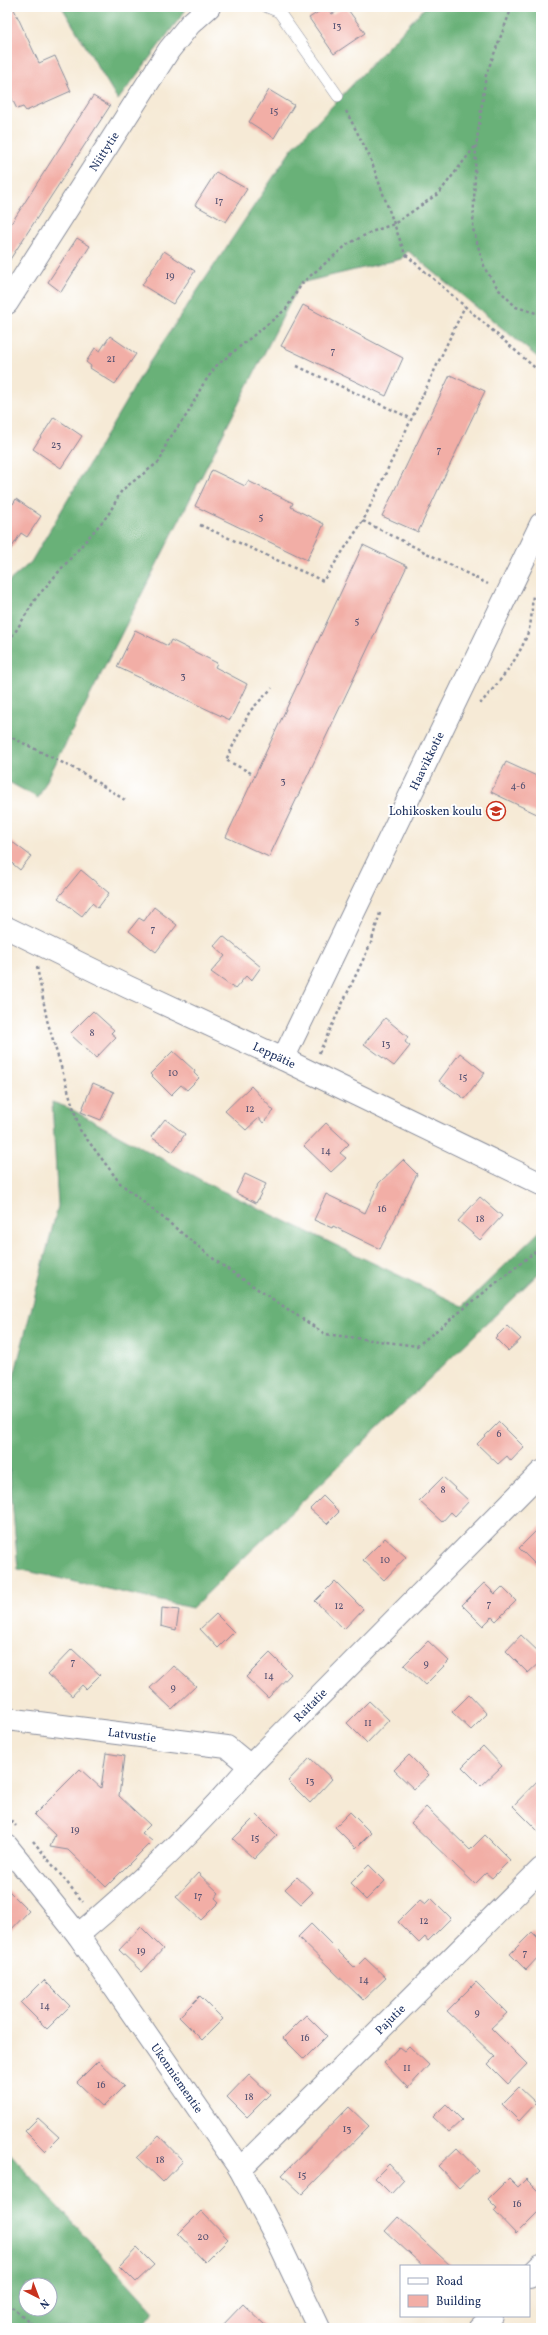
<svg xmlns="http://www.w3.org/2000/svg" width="548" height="2335" font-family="Vollkorn,serif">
	<rect width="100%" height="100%" fill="#fff"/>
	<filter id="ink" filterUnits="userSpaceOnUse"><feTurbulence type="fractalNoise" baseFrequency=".025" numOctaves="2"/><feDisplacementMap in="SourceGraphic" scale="8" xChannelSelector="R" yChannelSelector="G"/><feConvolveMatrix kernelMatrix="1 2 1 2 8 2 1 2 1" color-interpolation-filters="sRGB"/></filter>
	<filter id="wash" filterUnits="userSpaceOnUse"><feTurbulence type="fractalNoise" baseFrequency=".012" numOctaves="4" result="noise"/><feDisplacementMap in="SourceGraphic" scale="16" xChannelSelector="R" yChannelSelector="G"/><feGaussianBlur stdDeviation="0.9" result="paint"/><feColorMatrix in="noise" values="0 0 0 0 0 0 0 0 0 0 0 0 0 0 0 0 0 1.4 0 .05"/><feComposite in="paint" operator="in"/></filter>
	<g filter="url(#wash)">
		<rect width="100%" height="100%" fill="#f6ead6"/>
		<g fill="#69b178" stroke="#42706b" fill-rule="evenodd">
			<path d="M62,7H186L185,11L118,100Z"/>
			<path d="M425,7H541V360L408,251L401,259L300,283L38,798L7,781V583L31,562L145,369L292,149Z"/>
			<path d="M52,1102L69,1108L210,1185L463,1306L541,1230V1271L192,1608L18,1569L7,1442V1403L58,1206Z"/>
			<path d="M7,2150L154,2312L139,2328H7ZM26,2285H50V2309H26Z"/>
		</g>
		<g id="blocks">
			<g fill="#f2aea6">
				<path d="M7,7H13L39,63L55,56L71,91L26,111L23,107L17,109L7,89Z"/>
				<path d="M326,7L332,14L346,7L365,33L334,54L309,18Z"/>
				<path d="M269,90L294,105L274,138L249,122Z"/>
				<path d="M93,96L110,106L7,264V230Z"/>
				<path d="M216,172L247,189L226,222L195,205Z"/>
				<path d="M77,238L90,246L61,292L48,282Z"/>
				<path d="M164,251L195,271L173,304L142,285Z"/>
				<path d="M303,305L403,358L386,396L281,346Z"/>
				<path d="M110,336L136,354L115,384L90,368L91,366L86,362L95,348L100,351Z"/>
				<path d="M450,375L485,391L418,532L382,516Z"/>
				<path d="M54,417L82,436L61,468L33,449Z"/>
				<path d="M212,470L245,486L248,481L293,503L291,507L324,524L307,560L195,506Z"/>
				<path d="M16,499L41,516L27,537L21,533L7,555V501L13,504Z"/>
				<path d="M363,545L407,566L269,857L226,837Z"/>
				<path d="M135,630L168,646L171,640L217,663L215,667L247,684L230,720L117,667Z"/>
				<path d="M506,762L541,778V816L491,792Z"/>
				<path d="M7,838L31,856L20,870L7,859Z"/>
				<path d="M81,870L109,893L98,908L92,903L82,916L58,898Z"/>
				<path d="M154,907L177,925L156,952L129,931L139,918L144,921Z"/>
				<path d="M223,936L261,967L251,981L246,976L235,989L211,972L225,956L214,946Z"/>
				<path d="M93,1011L114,1030L111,1033L116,1037L96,1058L70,1034Z"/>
				<path d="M385,1018L408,1037L405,1042L410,1046L394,1066L364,1044Z"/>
				<path d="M173,1051L195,1071L194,1073L199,1078L187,1090L181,1085L171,1095L150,1074Z"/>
				<path d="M460,1053L485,1073L465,1099L439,1081Z"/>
				<path d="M93,1083L114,1092L101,1120L81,1112Z"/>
				<path d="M251,1086L274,1111L263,1123L259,1118L246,1130L225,1111Z"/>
				<path d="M165,1119L185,1134L173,1152L151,1137Z"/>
				<path d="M326,1123L349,1144L340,1153L346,1158L331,1172L304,1146Z"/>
				<path d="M403,1160L417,1174L380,1249L333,1226L332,1228L314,1220L326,1194L365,1213L379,1183Z"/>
				<path d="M245,1174L266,1184L256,1203L236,1193Z"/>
				<path d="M480,1197L502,1216L480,1240L458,1221Z"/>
				<path d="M507,1326L521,1339L508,1351L495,1338Z"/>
				<path d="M499,1422L524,1447L511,1461L507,1456L498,1464L477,1444Z"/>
				<path d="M443,1477L469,1501L455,1516L451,1512L442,1522L419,1501Z"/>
				<path d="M323,1496L339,1512L327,1524L310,1509Z"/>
				<path d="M541,1526V1570L519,1548Z"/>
				<path d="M385,1538L406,1557L384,1580L363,1560Z"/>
				<path d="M335,1581L363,1609L344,1629L315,1601Z"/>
				<path d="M484,1583L495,1594L502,1587L516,1601L496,1621L492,1617L483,1626L462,1605Z"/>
				<path d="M162,1608L179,1610L176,1630L161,1626Z"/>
				<path d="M216,1614L234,1632L218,1648L200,1629Z"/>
				<path d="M521,1635L541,1654V1661L528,1673L506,1651Z"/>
				<path d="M428,1641L449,1661L425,1685L404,1665Z"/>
				<path d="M72,1649L100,1675L86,1689L82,1685L72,1696L48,1674Z"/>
				<path d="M270,1653L291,1674L268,1698L246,1677Z"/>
				<path d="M174,1666L196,1686L172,1709L150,1688Z"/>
				<path d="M469,1695L487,1714L471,1730L452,1712Z"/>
				<path d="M369,1701L389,1720L367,1743L347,1723Z"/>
				<path d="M483,1746L502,1766L481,1786L462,1767Z"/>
				<path d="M106,1753L124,1756L119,1796L150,1825L142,1833L152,1841L106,1887L68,1850L50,1847L55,1835L34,1815L80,1769L101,1788Z"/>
				<path d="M409,1755L429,1775L414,1789L394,1770Z"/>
				<path d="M310,1758L332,1779L310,1803L288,1781Z"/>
				<path d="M541,1777V1834L513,1806Z"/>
				<path d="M426,1807L470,1850L485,1835L510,1860L492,1878L486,1873L475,1884L411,1823Z"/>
				<path d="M350,1812L371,1833L356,1848L335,1827Z"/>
				<path d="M257,1815L277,1835L254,1859L233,1839Z"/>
				<path d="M369,1865L385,1881L366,1900L350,1884Z"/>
				<path d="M198,1873L219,1893L215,1898L219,1902L201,1920L176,1897Z"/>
				<path d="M297,1877L313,1892L301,1904L285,1889Z"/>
				<path d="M7,1889L29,1911L7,1934Z"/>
				<path d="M431,1898L451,1918L428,1941L425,1937L419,1943L398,1922L420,1900L425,1904Z"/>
				<path d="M311,1924L355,1968L365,1958L386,1978L363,2000L298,1937Z"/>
				<path d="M141,1927L163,1949L142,1972L119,1950Z"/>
				<path d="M532,1932L541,1941V1954L526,1970L510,1954Z"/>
				<path d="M44,1980L70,2006L47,2029L21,2003Z"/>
				<path d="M476,1982L507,2013L491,2028L527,2064L508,2084L488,2064L495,2057L447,2011Z"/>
				<path d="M200,1996L223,2019L202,2040L179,2017Z"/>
				<path d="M306,2015L327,2036L304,2059L283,2038Z"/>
				<path d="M409,2046L429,2065L408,2088L384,2063L399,2047L404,2051Z"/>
				<path d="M98,2061L124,2086L103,2107L77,2082Z"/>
				<path d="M249,2074L270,2094L247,2117L227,2097Z"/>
				<path d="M519,2087L536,2103L519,2121L502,2104Z"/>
				<path d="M446,2104L462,2120L449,2132L433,2117Z"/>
				<path d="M349,2107L369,2126L302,2194L282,2175Z"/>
				<path d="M38,2118L59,2137L45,2151L25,2131Z"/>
				<path d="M159,2136L183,2161L163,2182L137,2157Z"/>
				<path d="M457,2148L478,2170L459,2188L438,2166Z"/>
				<path d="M389,2164L404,2180L391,2194L375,2178Z"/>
				<path d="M509,2178L518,2187L526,2179L541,2194V2209L516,2234L494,2211L497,2208L488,2199Z"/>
				<path d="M201,2211L228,2239L205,2262L178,2234Z"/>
				<path d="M398,2217L451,2266H423L385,2231Z"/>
				<path d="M137,2248L154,2265L136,2282L120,2266Z"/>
				<path d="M243,2304L268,2328H220Z"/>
			</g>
		</g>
	</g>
	<g filter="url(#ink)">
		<use href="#blocks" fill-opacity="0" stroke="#888c9a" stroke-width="1"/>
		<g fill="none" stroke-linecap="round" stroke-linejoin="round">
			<g stroke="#888c9a" stroke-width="12">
				<path id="service" d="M267,7L279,12L338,96"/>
			</g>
			<g stroke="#888c9a" stroke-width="24">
				<g id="minor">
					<path id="s1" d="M7,303L169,50L190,24L209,7"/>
					<path id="s2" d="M7,928L128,987L283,1059L541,1184"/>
					<path id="s3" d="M283,1059L541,524"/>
					<path id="s4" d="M7,1719L227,1747L250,1766"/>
					<path id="s5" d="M7,1846L78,1935L240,2169L274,2233L319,2328"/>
					<path id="s6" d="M78,1935C140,1883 197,1828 250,1766L541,1472"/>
					<path id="s7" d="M240,2169L541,1869"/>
					<path d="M529,2277L541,2265"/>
					<path d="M480,2328L492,2316"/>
				</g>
			</g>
			<g stroke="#888c9a" stroke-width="2.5" stroke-dasharray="3 3" stroke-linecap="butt">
				<path d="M512,7L486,75L476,147L473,229L485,269L499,290L516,307L536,313L541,311"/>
				<path d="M346,111L369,155L405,254L541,373"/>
				<path d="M297,366L412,419"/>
				<path d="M363,521L488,584"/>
				<path d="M200,525L323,581L363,521L465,306"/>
				<path d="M7,640L14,634L36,598L108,515L122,490L160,461L167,442L188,413L202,386L216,366L286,309L303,282L348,244L371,232L394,224L439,193L477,144"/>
				<path d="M480,704C500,681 526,651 531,620C532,611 532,603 533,595"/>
				<path d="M7,735L81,772L125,800"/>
				<path d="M251,773L226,760L250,711L272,688"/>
				<path d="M37,967L47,1020L80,1130L120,1183L220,1264L325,1334L417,1346L541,1247"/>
				<path d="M319,1053L371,943L380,913"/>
				<path d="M7,1816L16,1826"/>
				<path d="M33,1841L83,1902"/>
				<path d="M7,2303L37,2328"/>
			</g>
			<use href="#service" stroke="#fff" stroke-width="11"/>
			<use href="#minor" stroke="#fff" stroke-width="22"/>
		</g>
	</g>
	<defs>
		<g id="school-ring" transform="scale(1)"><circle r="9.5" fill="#fff" stroke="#c8321e" stroke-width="1.5"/><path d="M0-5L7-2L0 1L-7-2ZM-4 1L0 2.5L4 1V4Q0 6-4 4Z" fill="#c8321e"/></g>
	</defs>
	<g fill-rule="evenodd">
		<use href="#school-ring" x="496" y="811"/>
	</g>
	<g text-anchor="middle" stroke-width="4" stroke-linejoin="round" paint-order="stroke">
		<g font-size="10" fill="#514f70">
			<text x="337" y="29">13</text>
			<text x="274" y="114">15</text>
			<text x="219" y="204">17</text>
			<text x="170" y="279">19</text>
			<text x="333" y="354">7</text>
			<text x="111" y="362">21</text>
			<text x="56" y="448">23</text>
			<text x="439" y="453">7</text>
			<text x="261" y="520">5</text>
			<text x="357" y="624">5</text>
			<text x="183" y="679">3</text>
			<text x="283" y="784">3</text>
			<text x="518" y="789">4-6</text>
			<text x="153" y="932">7</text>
			<text x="92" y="1036">8</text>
			<text x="386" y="1047">13</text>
			<text x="173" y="1076">10</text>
			<text x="463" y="1080">15</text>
			<text x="250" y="1112">12</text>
			<text x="326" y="1154">14</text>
			<text x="382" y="1212">16</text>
			<text x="480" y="1222">18</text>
			<text x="499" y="1437">6</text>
			<text x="443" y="1493">8</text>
			<text x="385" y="1563">10</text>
			<text x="489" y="1607">7</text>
			<text x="339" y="1609">12</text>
			<text x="73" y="1665">7</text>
			<text x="426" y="1667">9</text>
			<text x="269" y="1679">14</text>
			<text x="173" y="1691">9</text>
			<text x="368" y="1726">11</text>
			<text x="310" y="1784">13</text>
			<text x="75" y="1833">19</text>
			<text x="255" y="1841">15</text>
			<text x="198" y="1899">17</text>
			<text x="424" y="1924">12</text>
			<text x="141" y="1954">19</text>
			<text x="525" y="1956">7</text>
			<text x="364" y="1983">14</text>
			<text x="45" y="2009">14</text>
			<text x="477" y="2016">9</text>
			<text x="305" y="2041">16</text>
			<text x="407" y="2071">11</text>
			<text x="101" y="2088">16</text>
			<text x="249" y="2100">18</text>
			<text x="347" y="2132">13</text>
			<text x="160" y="2163">18</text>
			<text x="302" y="2178">15</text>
			<text x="517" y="2207">16</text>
			<text x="203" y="2240">20</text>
		</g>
		<g font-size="12" fill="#1b2f5e" stroke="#fff">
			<text dy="4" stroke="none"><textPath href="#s1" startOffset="180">Niittytie</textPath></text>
			<text dy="4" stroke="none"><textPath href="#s3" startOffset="331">Haavikkotie</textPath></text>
			<text dy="4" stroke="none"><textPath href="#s2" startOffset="296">Leppätie</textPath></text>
			<text dy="4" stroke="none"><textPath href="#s6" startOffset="327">Raitatie</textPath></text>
			<text dy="4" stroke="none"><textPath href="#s4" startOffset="126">Latvustie</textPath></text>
			<text dy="4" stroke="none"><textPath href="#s7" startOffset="212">Pajutie</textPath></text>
			<text dy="4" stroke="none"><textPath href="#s5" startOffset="288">Ukonniementie</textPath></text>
		</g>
		<g font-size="12" fill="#1b2f5e" stroke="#fff" text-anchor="end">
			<text x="482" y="815">Lohikosken koulu</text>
		</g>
	</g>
	<rect width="548" height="2335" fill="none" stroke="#fff" stroke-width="24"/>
	<rect x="400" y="2265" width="130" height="52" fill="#ffffff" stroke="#a4acbf"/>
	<rect x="408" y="2278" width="20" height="6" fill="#ffffff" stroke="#a4acbf"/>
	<text x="436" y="2285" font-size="12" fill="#1b2f5e">Road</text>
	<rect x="408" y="2295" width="20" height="12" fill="#f2aea6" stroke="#a4acbf"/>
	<text x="436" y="2305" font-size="12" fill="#1b2f5e">Building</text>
	<g transform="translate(38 2297) rotate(138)"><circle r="19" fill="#ffffff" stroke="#a4acbf"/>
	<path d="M0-3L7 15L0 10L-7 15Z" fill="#c8321e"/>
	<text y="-6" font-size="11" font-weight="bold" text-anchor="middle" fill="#1b2f5e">N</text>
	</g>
</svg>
